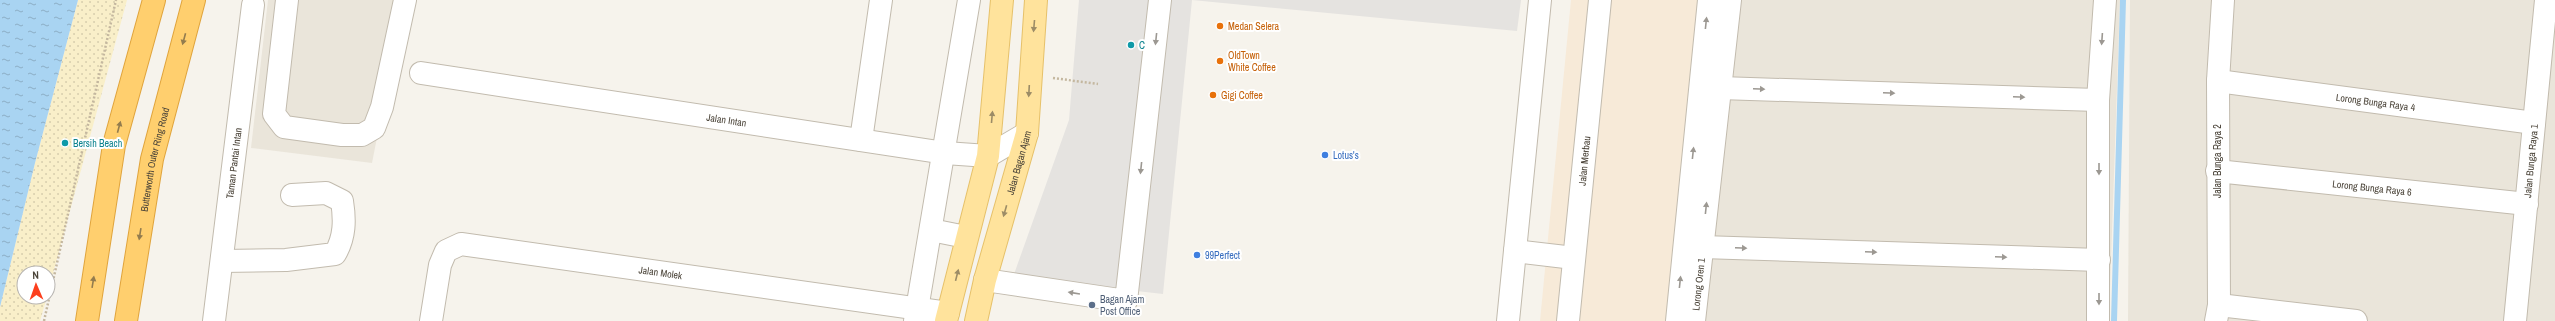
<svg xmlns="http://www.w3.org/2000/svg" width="2555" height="321" font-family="'Archivo Narrow',sans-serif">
	<defs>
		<pattern id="sand-dots" width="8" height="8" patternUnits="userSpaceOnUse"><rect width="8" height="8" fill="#f9efc9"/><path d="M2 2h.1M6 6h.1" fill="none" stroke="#d7cead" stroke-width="1.8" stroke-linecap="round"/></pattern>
		<pattern id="water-ripples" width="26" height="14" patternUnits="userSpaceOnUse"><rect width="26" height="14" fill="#a9d4f2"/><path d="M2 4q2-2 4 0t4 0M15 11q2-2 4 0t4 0" fill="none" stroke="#8caec5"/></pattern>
	</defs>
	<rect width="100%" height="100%" fill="#f6f3ec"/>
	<g fill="#eae5da">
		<path d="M268,0H404L372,163L251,148Z"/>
		<path d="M1721,0H2120L2110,290L2107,321H1686Z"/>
		<path d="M2130,0H2555V321H2128Z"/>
	</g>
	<path fill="#f7ead8" d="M1571,0H1721L1686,321H1540Z"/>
	<path fill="url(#sand-dots)" d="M78,0H127L48,292V273H24V297H47L40,321H0V307L35,163Z"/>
	<g fill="#e5e3e0">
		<path d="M1079,0H1192L1163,294L1013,277L1069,120Z"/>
		<path d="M1192,0H1521L1517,31Z"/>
	</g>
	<path fill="url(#water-ripples)" d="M0,0H78L35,163L0,307Z"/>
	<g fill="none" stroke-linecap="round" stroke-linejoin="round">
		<path stroke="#a9d4f2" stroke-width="6" d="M2114,321L2123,0"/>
		<g stroke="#c2bbae" stroke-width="24">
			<g id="minor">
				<path d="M287,0L274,114L284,127L342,135H362L374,128L382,107L405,0"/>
				<path id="s1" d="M421,73L945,153L988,156L1027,133"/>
				<path id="s2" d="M2218,81L2534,123"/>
				<path d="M1720,88L2098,100"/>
				<path d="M861,140L881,0"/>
				<path id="s3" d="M2217,171L2527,204"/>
				<path d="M931,230L966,237"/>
				<path d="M1702,247L2099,260"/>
				<path d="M1515,251L1574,258"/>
				<path d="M222,261L286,260L335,254C345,237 345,220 342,201L326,193L292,195"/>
				<path d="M985,280L1126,301L1160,0"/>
				<path d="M2219,305L2356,321"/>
				<path id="s4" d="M214,321L253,5"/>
				<path id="s5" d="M431,321L440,265L446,251L461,244L948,313"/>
				<path d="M915,321L969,0"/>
				<path d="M1508,321L1540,0"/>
				<path id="s6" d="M1568,321L1600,0"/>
				<path d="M1677,321L1709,0"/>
				<path id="s7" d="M1694,321L1730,0"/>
				<path d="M2098,321V100L2105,0"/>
				<path d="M2216,321L2219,305L2218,81L2223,0"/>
				<path id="s8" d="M2515,321L2546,0"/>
			</g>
		</g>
		<g stroke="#e6c16a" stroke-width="24">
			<g id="major">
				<path d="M946,321L988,156L1002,0"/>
				<path id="s9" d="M976,321L985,280L1027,133L1036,0"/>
			</g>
		</g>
		<g stroke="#e0a43c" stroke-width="24">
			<g id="highway">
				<path d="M87,321L114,145L154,0"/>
				<path id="s10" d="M126,321L152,159L194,0"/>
			</g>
		</g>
		<g stroke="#c4b79f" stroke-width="2.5" stroke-dasharray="2 2" stroke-linecap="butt">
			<path d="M1053,78L1098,84"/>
			<path d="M44,321L116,0"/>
		</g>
		<use href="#minor" stroke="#fff" stroke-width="22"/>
		<use href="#major" stroke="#ffe39c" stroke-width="22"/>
		<use href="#highway" stroke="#ffcf6e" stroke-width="22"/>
	</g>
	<defs><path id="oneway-solid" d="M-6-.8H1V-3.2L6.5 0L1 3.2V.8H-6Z"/></defs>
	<g fill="#9c9892">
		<use href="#oneway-solid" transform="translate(1706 23) rotate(-84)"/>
		<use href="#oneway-solid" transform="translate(1156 39) rotate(96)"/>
		<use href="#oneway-solid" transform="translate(2102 39) rotate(94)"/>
		<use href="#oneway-solid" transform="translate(1759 89) rotate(2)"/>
		<use href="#oneway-solid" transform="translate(1889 93) rotate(2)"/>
		<use href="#oneway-solid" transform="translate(2019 97) rotate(2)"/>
		<use href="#oneway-solid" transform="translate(1693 153) rotate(-84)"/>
		<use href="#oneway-solid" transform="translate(1141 168) rotate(96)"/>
		<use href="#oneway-solid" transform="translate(2099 169) rotate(90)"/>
		<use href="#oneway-solid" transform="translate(1706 208) rotate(-84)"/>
		<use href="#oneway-solid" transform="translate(1741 248) rotate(2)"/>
		<use href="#oneway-solid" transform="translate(1871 252) rotate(2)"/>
		<use href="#oneway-solid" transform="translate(2001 257) rotate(2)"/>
		<use href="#oneway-solid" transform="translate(1680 282) rotate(-84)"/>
		<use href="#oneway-solid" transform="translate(1074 293) rotate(-171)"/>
		<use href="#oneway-solid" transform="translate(2099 299) rotate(90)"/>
	</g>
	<g fill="#9c8c66">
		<use href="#oneway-solid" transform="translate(1034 26) rotate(95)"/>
		<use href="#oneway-solid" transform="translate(1029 91) rotate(93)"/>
		<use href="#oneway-solid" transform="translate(992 117) rotate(-85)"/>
		<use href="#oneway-solid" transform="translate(1005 211) rotate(106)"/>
		<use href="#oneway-solid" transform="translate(957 275) rotate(-76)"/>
	</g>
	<g fill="#937c4e">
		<use href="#oneway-solid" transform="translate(184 39) rotate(105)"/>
		<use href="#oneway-solid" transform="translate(119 127) rotate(-75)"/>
		<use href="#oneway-solid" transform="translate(140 234) rotate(99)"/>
		<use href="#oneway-solid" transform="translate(93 282) rotate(-81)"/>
	</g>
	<g fill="#e8710a" stroke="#fff" stroke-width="1.5">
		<circle cx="1220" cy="26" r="4"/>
		<circle cx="1220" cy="61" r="4"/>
		<circle cx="1213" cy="95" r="4"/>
	</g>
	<g fill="#0f9aa8" stroke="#fff" stroke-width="1.5">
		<circle cx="1131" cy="45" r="4"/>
		<circle cx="65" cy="143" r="4"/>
	</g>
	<g fill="#3f7fe0" stroke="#fff" stroke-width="1.5">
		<circle cx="1325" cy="155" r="4"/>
		<circle cx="1197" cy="255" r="4"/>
	</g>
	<circle fill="#5c6f8a" stroke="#fff" stroke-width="1.5" cx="1092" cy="305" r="4"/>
	<g text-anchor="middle" stroke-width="4" stroke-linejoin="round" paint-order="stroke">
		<g font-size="10" fill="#c56008" stroke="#fff" text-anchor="start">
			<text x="1228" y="30">Medan Selera</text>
			<text x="1228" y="59">OldTown<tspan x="1228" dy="12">White Coffee</tspan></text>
			<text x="1221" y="99">Gigi Coffee</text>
		</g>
		<g font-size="10" fill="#0d838f" stroke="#fff" text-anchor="start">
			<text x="1139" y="49">C</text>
			<text x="73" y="147">Bersih Beach</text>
		</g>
		<g font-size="10" fill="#4b4439" stroke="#fff">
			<text dy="4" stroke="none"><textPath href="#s2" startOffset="159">Lorong Bunga Raya 4</textPath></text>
			<text dy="4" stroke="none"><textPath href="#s1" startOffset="309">Jalan Intan</textPath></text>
			<text dy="4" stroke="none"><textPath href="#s10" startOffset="164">Butterworth Outer Ring Road</textPath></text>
			<text dy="4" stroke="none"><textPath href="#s8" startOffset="161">Jalan Bunga Raya 1</textPath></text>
			<text dy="4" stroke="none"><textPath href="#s6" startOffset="161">Jalan Merbau</textPath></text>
			<text transform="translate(2217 161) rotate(-90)" y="4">Jalan Bunga Raya 2</text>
			<text dy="4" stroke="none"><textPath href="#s9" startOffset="164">Jalan Bagan Ajam</textPath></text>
			<text dy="4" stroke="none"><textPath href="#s4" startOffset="159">Taman Pantai Intan</textPath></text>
			<text dy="4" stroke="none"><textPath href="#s3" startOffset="156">Lorong Bunga Raya 6</textPath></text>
			<text dy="4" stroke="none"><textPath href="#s5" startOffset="290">Jalan Molek</textPath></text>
			<text dy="4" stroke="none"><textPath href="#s7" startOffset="37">Lorong Oren 1</textPath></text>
		</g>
		<g font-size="10" fill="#366cbe" stroke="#fff" text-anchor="start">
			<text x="1333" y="159">Lotus's</text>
			<text x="1205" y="259">99Perfect</text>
		</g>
		<g font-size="10" fill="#4e5e75" stroke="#fff" text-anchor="start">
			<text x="1100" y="303">Bagan Ajam<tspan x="1100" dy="12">Post Office</tspan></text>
		</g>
	</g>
	<g transform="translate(36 285) rotate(358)"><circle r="19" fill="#ffffff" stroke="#b7b4b0"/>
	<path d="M0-3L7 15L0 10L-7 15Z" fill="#fc3f1d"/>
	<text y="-6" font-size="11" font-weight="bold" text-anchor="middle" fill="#4b4439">N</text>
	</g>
</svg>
